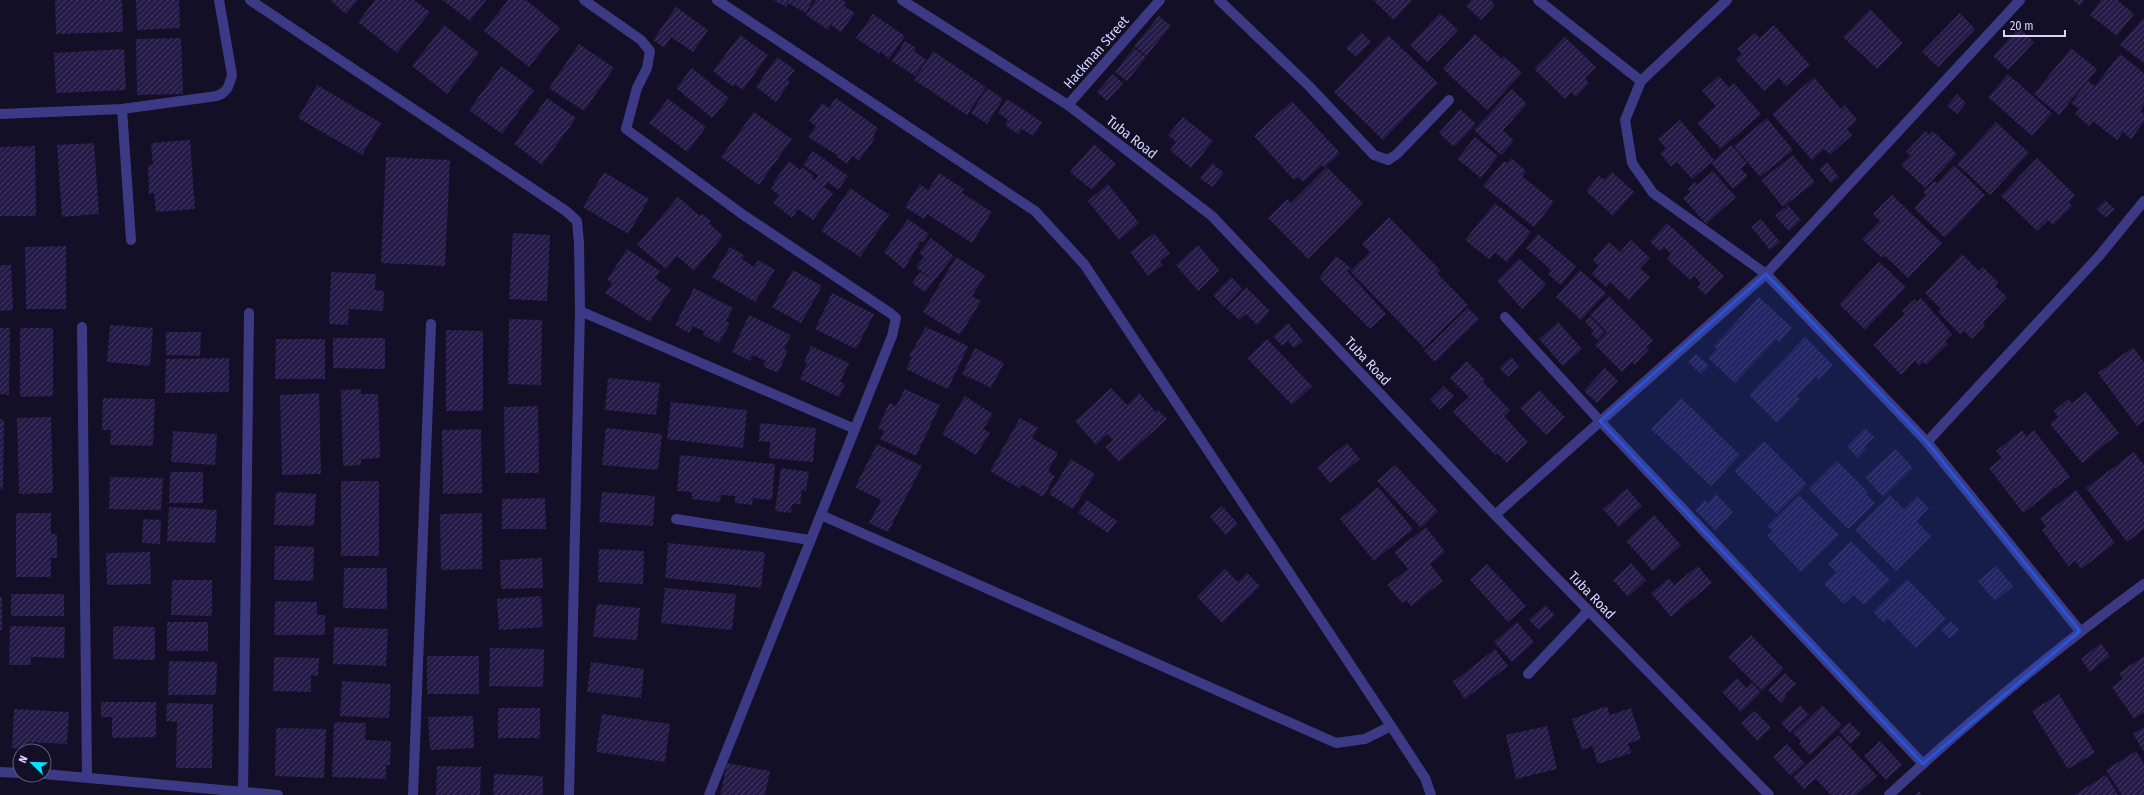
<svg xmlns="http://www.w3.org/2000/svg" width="2144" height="795" font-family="'Fira Sans Condensed',sans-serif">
	<defs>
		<pattern id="building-hatch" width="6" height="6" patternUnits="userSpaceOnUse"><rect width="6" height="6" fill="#241b47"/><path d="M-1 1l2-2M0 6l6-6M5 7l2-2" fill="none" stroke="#433b63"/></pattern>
	</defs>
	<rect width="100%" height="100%" fill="#130f26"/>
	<g fill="url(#building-hatch)">
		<path d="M55,0H122L123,32L56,34Z"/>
		<path d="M136,0H179L180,28L137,30Z"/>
		<path d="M330,0H358L346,14Z"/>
		<path d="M375,0H414L430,12L397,53L358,22Z"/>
		<path d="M442,0H486L470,21Z"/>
		<path d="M508,0H526L560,28L529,67L484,31Z"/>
		<path d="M773,0H813L806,13L788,3L786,7Z"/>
		<path d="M816,0H842L846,3L844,6L855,13L841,32L831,25L828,30L806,15Z"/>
		<path d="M1373,0H1412L1394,20Z"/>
		<path d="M1471,0H1491L1495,5L1481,20L1466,6Z"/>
		<path d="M2073,0H2085L2080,6Z"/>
		<path d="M2101,0H2117L2134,14L2117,36L2090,15Z"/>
		<path d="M676,7L708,30L693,52L671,37L664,48L653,40Z"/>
		<path d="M1870,9L1903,43L1877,69L1843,37Z"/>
		<path d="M1440,13L1458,30L1427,62L1410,45Z"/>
		<path d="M1960,13L1975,29L1938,67L1922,52Z"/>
		<path d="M873,14L905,36L889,59L881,52L879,54L856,38Z"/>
		<path d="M1159,16L1171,26L1146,56L1134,46Z"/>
		<path d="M2144,17V63L2120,45Z"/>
		<path d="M444,25L479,53L447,94L412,66Z"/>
		<path d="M1774,25L1810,65L1786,86L1779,78L1764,91L1735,59L1742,54L1737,49L1755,33L1759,38Z"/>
		<path d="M2019,28L2034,42L2008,70L1993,56Z"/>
		<path d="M1361,32L1371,42L1356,57L1346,48Z"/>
		<path d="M1475,34L1502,59L1504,56L1522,73L1487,110L1443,69Z"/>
		<path d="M740,35L768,55L743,90L735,84L733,87L713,71Z"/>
		<path d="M1388,35L1438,83L1383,140L1334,92Z"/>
		<path d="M1565,37L1596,67L1585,78L1589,83L1576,97L1571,92L1565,99L1534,69Z"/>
		<path d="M181,38L183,94L137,95L136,39Z"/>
		<path d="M905,41L916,48L914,51L926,60L915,76L892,61Z"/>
		<path d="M579,44L614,68L584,111L549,88Z"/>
		<path d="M1134,48L1146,57L1127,81L1115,72Z"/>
		<path d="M2071,48L2097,69L2059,115L2034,94Z"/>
		<path d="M124,49L126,90L56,93L54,53Z"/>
		<path d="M933,51L986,87L967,115L914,80Z"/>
		<path d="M2120,54L2144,73V105L2140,111L2144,114V122L2131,139L2123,132L2117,140L2093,121L2089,126L2075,114L2079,109L2071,103L2088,81L2095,86Z"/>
		<path d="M777,57L795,70L787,80L790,82L776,102L756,87Z"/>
		<path d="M501,66L534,90L502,134L469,110Z"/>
		<path d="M692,68L729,98L712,118L676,88Z"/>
		<path d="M1113,74L1123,83L1107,101L1097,92Z"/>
		<path d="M2008,74L2052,113L2032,136L1988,97Z"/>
		<path d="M1719,76L1729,88L1734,83L1761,114L1721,149L1697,123L1716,106L1702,91Z"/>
		<path d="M1814,77L1841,109L1845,105L1857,120L1847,129L1852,135L1830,155L1824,149L1812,160L1772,114Z"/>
		<path d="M317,85L381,123L362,155L298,118Z"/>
		<path d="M987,88L1003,99L987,124L971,113Z"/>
		<path d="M1512,89L1527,104L1503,130L1514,141L1501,155L1474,130Z"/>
		<path d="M1957,94L1966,103L1957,114L1947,106Z"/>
		<path d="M547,98L576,118L542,165L514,144Z"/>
		<path d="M836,98L878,128L873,136L875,138L859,161L852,156L847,164L836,156L837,155L808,137L816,126L809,121L822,103L829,108Z"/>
		<path d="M668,99L706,127L687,152L649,123Z"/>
		<path d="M1007,99L1042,122L1033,136L1022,129L1018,134L1005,125L1008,120L998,113Z"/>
		<path d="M1292,101L1340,153L1324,168L1322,165L1303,182L1298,177L1294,180L1254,136Z"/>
		<path d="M1460,109L1476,124L1454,147L1439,133Z"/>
		<path d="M754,112L792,139L759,185L721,157Z"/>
		<path d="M1183,117L1213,141L1191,168L1170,150L1176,142L1168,135Z"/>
		<path d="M1767,118L1793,150L1760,177L1734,146Z"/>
		<path d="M1680,120L1714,160L1692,179L1677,162L1671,167L1660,153L1666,148L1658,139Z"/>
		<path d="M1996,122L2029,153L1990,195L1957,164Z"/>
		<path d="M1926,131L1929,135L1933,131L1957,154L1925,188L1901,165L1910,155L1906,152Z"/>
		<path d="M1475,137L1498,156L1481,178L1457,159Z"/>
		<path d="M190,140L195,209L156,212L154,193L149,194L148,165H153L151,143Z"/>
		<path d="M94,143L99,214L62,217L57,145Z"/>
		<path d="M1094,144L1116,164L1092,190L1070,172Z"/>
		<path d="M1731,145L1747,163L1741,169L1748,176L1733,189L1711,163Z"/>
		<path d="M35,146L36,216H0V147Z"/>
		<path d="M813,151L848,176L838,190L828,182L824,187L833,193L813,220L798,209L792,218L773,203L779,195L771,189L775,184L773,183L789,161L800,170L802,167L814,176L812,178L815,180L818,175L803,165Z"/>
		<path d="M1793,155L1815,182L1783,207L1761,180Z"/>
		<path d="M386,157L450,160L445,266L381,263Z"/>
		<path d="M1511,158L1526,171L1522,176L1554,202L1534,227L1483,186L1504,161L1507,163Z"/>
		<path d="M2037,158L2075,195L2069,202L2072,206L2053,225L2048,220L2037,231L2001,196Z"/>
		<path d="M1827,162L1839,177L1831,183L1819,169Z"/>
		<path d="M1212,163L1224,173L1212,187L1200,178Z"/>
		<path d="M1954,165L1985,195L1945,238L1914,208L1926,195L1923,192L1934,181L1937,183Z"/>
		<path d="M1327,167L1363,203L1308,259L1268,218L1287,199L1291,203Z"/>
		<path d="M1713,171L1736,197L1706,224L1683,198L1690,192L1688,189L1695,182L1697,185Z"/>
		<path d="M604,172L649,199L628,234L583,207Z"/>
		<path d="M1612,172L1634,192L1613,216L1586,191L1599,176L1604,180Z"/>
		<path d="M939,173L964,189L962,193L992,212L972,243L927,214L924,219L905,207L920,184L928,190Z"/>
		<path d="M1108,184L1139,223L1119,240L1088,201Z"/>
		<path d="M850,188L889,215L860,257L821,231Z"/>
		<path d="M1892,195L1942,243L1908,278L1885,256L1882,258L1862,239L1880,221L1873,214Z"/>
		<path d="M678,197L700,216L702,214L711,221L709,223L723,236L694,271L677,256L666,269L637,245Z"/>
		<path d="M2105,200L2115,209L2106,218L2096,209Z"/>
		<path d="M1495,203L1531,232L1507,262L1495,253L1489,259L1465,240Z"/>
		<path d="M1788,205L1801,220L1789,231L1775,216Z"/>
		<path d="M1389,217L1440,270L1437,273L1468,305L1424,348L1350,271L1370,252L1362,244Z"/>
		<path d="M908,219L929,234L923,242L921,241L904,269L884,252Z"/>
		<path d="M1761,219L1780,242L1770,250L1751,227Z"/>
		<path d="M1667,223L1724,276L1706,295L1697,287L1701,283L1694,276L1690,280L1667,259L1671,254L1664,247L1660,251L1650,242Z"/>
		<path d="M513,233L550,235L547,301L509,299Z"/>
		<path d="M1154,233L1170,253L1160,261L1163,265L1148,276L1130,252Z"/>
		<path d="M1538,234L1576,266L1561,285L1548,274L1551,270L1526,248Z"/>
		<path d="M931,238L954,256L925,292L912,283L920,272L931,278L916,267L924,257L919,253Z"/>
		<path d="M1631,240L1650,258L1640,268L1650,277L1629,300L1610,282L1606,287L1592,274L1599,266L1593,260L1609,242L1620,252Z"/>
		<path d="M1198,245L1219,270L1198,291L1176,265Z"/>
		<path d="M66,246V309H26L25,247Z"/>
		<path d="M730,247L744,255L742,259L754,267L758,260L775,270L755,302L712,277Z"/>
		<path d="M627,249L660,271L655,278L671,289L650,322L605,293L612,283L607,280Z"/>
		<path d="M1962,254L1979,271L1983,267L1998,282L1995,286L2007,297L1983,322L1985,325L1972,339L1964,331L1961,335L1938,312L1941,309L1925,293Z"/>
		<path d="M1336,256L1351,268L1347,271L1386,314L1370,329L1319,278Z"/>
		<path d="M956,257L985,275L972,296L981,301L960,335L923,312Z"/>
		<path d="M1519,258L1546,284L1522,309L1497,281Z"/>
		<path d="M1879,262L1906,287L1865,330L1839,304Z"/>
		<path d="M0,265H11L13,310L0,311Z"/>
		<path d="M793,270L822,286L801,323L772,307Z"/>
		<path d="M1580,270L1606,293L1581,320L1556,297Z"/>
		<path d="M331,272L376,274L375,290L384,291L383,311L349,309L348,325L329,324Z"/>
		<path d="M1231,277L1242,288L1224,307L1213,295Z"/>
		<path d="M1246,287L1270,311L1257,325L1246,314L1239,320L1226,308Z"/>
		<path d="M694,288L733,308L726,321L730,323L719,343L703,335L705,332L693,326L689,333L675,325Z"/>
		<path d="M832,293L874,314L856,349L815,329Z"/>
		<path d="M1609,296L1653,340L1646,347L1649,349L1634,365L1632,362L1622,372L1595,345L1607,332L1590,315Z"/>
		<path d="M1759,297L1792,328L1779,342L1776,339L1735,383L1708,358L1717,349L1714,346Z"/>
		<path d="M1921,298L1952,334L1945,341L1948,344L1926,365L1923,362L1919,366L1915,361L1901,375L1873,345L1905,314L1902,311L1915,299L1917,302Z"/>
		<path d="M1468,308L1479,319L1435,362L1424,351Z"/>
		<path d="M749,315L791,335L784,349L788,350L778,373L763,366L766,361L753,355L750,361L732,352Z"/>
		<path d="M1590,317L1605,332L1598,340L1591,334L1594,331L1585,322Z"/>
		<path d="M509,319L542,320L541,385L508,384Z"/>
		<path d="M1558,322L1582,349L1563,366L1539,339Z"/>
		<path d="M1288,323L1303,341L1294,348L1288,341L1282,346L1273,336Z"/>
		<path d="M110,325L153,328L150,366L107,362Z"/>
		<path d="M926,327L968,346L948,389L906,369L912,357L909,356Z"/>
		<path d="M0,328H10L9,395L0,394Z"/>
		<path d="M20,328H53V396L20,397Z"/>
		<path d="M446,330L483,331V411H446Z"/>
		<path d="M166,332H201L200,356L166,355Z"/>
		<path d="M1805,337L1833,365L1819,380L1816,377L1797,396L1800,399L1777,423L1749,395Z"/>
		<path d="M333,338H385V369L333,368Z"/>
		<path d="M276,339H325V379H275Z"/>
		<path d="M1267,339L1312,386L1292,405L1247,358Z"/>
		<path d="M811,346L849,363L840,382L845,384L839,397L800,379L807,363L804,362Z"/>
		<path d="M2133,347L2144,362V421L2137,426L2098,373Z"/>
		<path d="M975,348L1004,363L991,388L962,374Z"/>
		<path d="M1696,354L1709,366L1701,374L1688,362Z"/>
		<path d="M1511,357L1519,366L1508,377L1499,368Z"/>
		<path d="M229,358V392L165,393L166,359Z"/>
		<path d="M1467,361L1485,380L1483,382L1510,410L1504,416L1528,442L1507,463L1497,453L1495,455L1453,412L1469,397L1450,378Z"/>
		<path d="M1605,368L1618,381L1597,403L1584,391Z"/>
		<path d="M608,378L660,383L656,415L605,410Z"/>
		<path d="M1444,386L1454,396L1440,410L1430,400Z"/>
		<path d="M1111,388L1127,405L1139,393L1156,412L1158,410L1167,419L1119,462L1105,447L1113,440L1107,434L1096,445L1075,421Z"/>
		<path d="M361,389V394H378L380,458L361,459V465L343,466L341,390Z"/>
		<path d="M905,389L940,405L916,456L880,439L884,431L878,428L889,403L896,406Z"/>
		<path d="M1539,390L1565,417L1546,435L1520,408Z"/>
		<path d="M2086,392L2119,433L2082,463L2050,424L2058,417L2054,411L2068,399L2072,403Z"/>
		<path d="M319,393L321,474L282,475L280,395Z"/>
		<path d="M965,396L993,414L983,429L990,433L976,455L942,434Z"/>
		<path d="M103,398L155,399L153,446L110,445L111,430H102Z"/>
		<path d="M1681,398L1740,455L1711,486L1651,429Z"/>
		<path d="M671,402L747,410L743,448L667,439Z"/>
		<path d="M538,406L539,473H505L504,407Z"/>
		<path d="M51,417L53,493L19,494L17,418Z"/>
		<path d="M1020,418L1038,428L1032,438L1058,453L1048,471L1055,476L1043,497L1022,484L1019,488L990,471Z"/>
		<path d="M0,419L4,420L3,489H0Z"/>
		<path d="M760,423L816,428L813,462L769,458L770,442L759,441Z"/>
		<path d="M606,428L662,434L658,470L602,465Z"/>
		<path d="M1865,428L1874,437L1864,447L1866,449L1858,458L1847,446Z"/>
		<path d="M481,429L482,493L443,494L442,430Z"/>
		<path d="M2022,430L2026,436L2034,430L2070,477L2023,513L1989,468L2002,458L1996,451Z"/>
		<path d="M173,431L217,434L215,465L171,462Z"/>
		<path d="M1764,441L1807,484L1777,514L1734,471Z"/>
		<path d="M1347,443L1360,459L1330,483L1317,467Z"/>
		<path d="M877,444L922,466L888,532L869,523L881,500L855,487Z"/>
		<path d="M1896,449L1913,468L1883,497L1865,477Z"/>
		<path d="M2134,452L2144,465V529L2127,542L2086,488Z"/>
		<path d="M680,455L775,464L772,500L753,498L752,505L735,503V496L721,495L720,502L692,499V492L677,491Z"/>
		<path d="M1071,459L1095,474L1073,509L1049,494Z"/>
		<path d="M1837,461L1868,492L1866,494L1875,503L1848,529L1809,489Z"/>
		<path d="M1395,465L1438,511L1421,528L1377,481Z"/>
		<path d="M781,468L809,472L806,491L802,490L800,504H792L791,513L775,511Z"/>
		<path d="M170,472H203V503H169Z"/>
		<path d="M110,477L163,478L161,510L109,509Z"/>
		<rect x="341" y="481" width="38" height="75"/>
		<path d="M1378,487L1413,529L1374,561L1340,519Z"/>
		<path d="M1627,488L1642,506L1619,527L1603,509Z"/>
		<path d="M2076,490L2115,543L2081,569L2075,561L2068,566L2042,530L2046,527L2040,518Z"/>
		<path d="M276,492L316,494L314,526L274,525Z"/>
		<path d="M602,492L655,496L653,526L599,522Z"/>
		<path d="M1716,494L1733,512L1715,530L1695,510L1705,500L1708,503Z"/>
		<path d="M1799,495L1839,535L1801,572L1767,536L1773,531L1767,526Z"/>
		<path d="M1890,495L1904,509L1917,496L1929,508L1916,521L1931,536L1896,571L1855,530Z"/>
		<path d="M545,498L546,529H502V499Z"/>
		<path d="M1087,500L1117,521L1108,533L1078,513Z"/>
		<path d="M1222,506L1238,524L1226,535L1210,517Z"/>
		<path d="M169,507L217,510L215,543L167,541Z"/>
		<path d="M16,513H51V534H57V558H51V577H16Z"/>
		<path d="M482,513V569L441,570L440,514Z"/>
		<path d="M1654,515L1681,545L1653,571L1626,541Z"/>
		<path d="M143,519L161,520L160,544L142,543Z"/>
		<path d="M1426,527L1445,552L1430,564L1443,581L1411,606L1406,600L1402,603L1387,585L1408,569L1394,552Z"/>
		<path d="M1851,541L1890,580L1864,605L1853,595L1844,604L1824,584L1836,572L1828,564Z"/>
		<path d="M668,543L765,552L761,588L665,578Z"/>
		<path d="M275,546L314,547L313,581L274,580Z"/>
		<path d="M599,549L644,551L643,584L598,582Z"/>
		<path d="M150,552L151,584L107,585L106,553Z"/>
		<path d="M542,558L543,588L501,589L500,560Z"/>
		<path d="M1631,563L1646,580L1628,597L1613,580Z"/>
		<path d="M1487,564L1526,606L1508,622L1470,580Z"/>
		<path d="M1698,566L1712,583L1671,617L1651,593L1669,578L1674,585Z"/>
		<path d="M1996,566L2013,586L1995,601L1978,581Z"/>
		<path d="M344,568H387V609L343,608Z"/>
		<path d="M1225,569L1238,582L1247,573L1260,586L1222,623L1197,597Z"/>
		<path d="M1907,579L1946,619L1916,648L1888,619L1884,623L1873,612Z"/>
		<path d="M172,580H212V616L171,615Z"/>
		<path d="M665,588L736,594L732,630L661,623Z"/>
		<rect x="11" y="594" width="53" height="22"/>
		<path d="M541,596L543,627L499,630L497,599Z"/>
		<rect x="0" y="597" width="2" height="33"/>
		<path d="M275,601L317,602V615H325V635H274Z"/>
		<path d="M597,604L640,608L637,640L593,637Z"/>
		<path d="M1545,605L1555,615L1539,630L1529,620Z"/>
		<path d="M1951,621L1959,630L1950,639L1941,630Z"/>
		<rect x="167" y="622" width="41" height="29"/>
		<path d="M1517,622L1534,642L1512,662L1494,642Z"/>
		<path d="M10,626L65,627L64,658L31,657V665H9Z"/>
		<path d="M113,626L155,627V660L113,659Z"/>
		<path d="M334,627L388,629L386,666L333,664Z"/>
		<path d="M1751,635L1784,669L1762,691L1728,657Z"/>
		<path d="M2101,643L2110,656L2090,672L2081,659Z"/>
		<path d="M490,648L544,649L543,687L489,686Z"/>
		<path d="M1495,649L1508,666L1465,699L1453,682Z"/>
		<rect x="427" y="656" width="52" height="38"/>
		<path d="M2144,656V712L2134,719L2112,687L2123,679L2119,673Z"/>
		<path d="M274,657L319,658L318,676L311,675V692L273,691Z"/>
		<path d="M169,661L217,662L216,695H168Z"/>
		<path d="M591,662L644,669L641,698L587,692Z"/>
		<path d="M1785,673L1796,684L1785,694L1787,696L1781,703L1768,690Z"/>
		<path d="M1737,678L1747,688L1752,683L1761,692L1741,712L1722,692Z"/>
		<path d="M342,681L391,684L389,718L340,716Z"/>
		<path d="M2059,694L2095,753L2068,769L2032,711Z"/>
		<path d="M101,702H156V737L112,738V717H101Z"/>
		<path d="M167,703L213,704L212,768H176L177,722L166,721Z"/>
		<path d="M1800,705L1809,715L1790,733L1781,723Z"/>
		<path d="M1822,705L1842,725L1810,755L1799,744L1801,741L1793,733Z"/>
		<path d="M1607,706L1610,715L1631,708L1641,739L1628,744L1631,753L1598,764L1592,746L1582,750L1572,719Z"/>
		<rect x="498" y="708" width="42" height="30"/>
		<path d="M14,709L69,712L67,744L28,742L27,749L12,748Z"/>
		<path d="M1755,711L1771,728L1757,741L1741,723Z"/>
		<path d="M602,714L670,724L665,762L596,752Z"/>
		<path d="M473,716L474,748L430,750L428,717Z"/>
		<path d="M334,722L366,723L365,740L391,741L390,765H386V779L332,777Z"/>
		<path d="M1849,722L1861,734L1850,744L1839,731Z"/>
		<path d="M1547,726L1557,769L1516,779L1506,735Z"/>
		<path d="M2144,727V752L2133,734Z"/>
		<path d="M276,728L326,729L324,778L275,776Z"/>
		<path d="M1839,735L1877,776L1856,795H1831L1816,779L1804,789L1793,777Z"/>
		<path d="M1880,741L1902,765L1886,780L1864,756Z"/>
		<path d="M1787,744L1805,763L1791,776L1773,757Z"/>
		<path d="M2136,751L2144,764V795H2122L2106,770Z"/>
		<path d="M727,763L770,771L765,795H720Z"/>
		<path d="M437,766L481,767L480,795H436Z"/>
		<path d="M494,774L543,776V795H493Z"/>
		<path d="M2106,775L2118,795H2074Z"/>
		<path d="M1919,791L1922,795H1915Z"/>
	</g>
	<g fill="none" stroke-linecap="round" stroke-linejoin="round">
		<g stroke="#3d3a85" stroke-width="10">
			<path d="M250,0L566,211L577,221L579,243L580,311L569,795"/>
			<path d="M584,0L641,40L650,51L647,68L637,88L626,129L742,214L890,313L896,318L892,336L709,795"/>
			<path d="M717,0L1035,211L1084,264L1391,726L1425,778L1431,795"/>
			<path d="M902,0L1068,105L1212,216L1495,515L1769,795"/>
			<path d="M1219,0L1309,86L1374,155L1388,160L1397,154L1449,100"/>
			<path d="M1538,0L1641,81"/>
			<path d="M1727,0L1641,81L1625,120L1632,163L1653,193L1766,274L1927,442L2080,631"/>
			<path d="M1068,105L1160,0"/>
			<path d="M122,109L131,240"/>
			<path d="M0,114L122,109L217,96C228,92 229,85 232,75L219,0"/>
			<path d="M580,311L855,429"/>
			<path d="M1505,317L1600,421L1923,764"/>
			<path d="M82,327L87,777"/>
			<path d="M1927,442L2100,255L2144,201"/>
			<path d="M821,515L1336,743L1365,739L1391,726"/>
			<path d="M1495,515L1766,274L2020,0"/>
			<path d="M676,519L810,540"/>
			<path d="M1528,674L1588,611"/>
			<path d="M0,772L20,773"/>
			<path d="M44,774L278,795"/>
			<path d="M243,792L249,313"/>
			<path d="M413,795L431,324"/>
			<path d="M1889,795C1970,720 2055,649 2144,584"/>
		</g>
	</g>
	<path fill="#2655da" fill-opacity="0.2" stroke="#2655da" stroke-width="3" stroke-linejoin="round" d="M1766,274L1927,442L2080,631L1923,764L1600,421Z"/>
	<g text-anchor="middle" stroke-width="3.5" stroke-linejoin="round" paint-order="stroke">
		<g font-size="14" fill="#d9d4ff" stroke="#130f26">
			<text transform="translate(1096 52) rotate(-49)" y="5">Hackman Street</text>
			<text transform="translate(1132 137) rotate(38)" y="5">Tuba Road</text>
			<text transform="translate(1368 361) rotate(47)" y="5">Tuba Road</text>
			<text transform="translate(1592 595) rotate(46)" y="5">Tuba Road</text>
		</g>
	</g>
	<g transform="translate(32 763) rotate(293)"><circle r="19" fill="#130f26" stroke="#625e7d"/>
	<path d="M0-3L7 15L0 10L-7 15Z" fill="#00e5ff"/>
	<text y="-6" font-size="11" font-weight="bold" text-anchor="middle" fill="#d9d4ff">N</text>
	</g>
	<path d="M2004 30v6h61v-6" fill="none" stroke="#d9d4ff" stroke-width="2"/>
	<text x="2010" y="30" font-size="12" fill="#d9d4ff" stroke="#130f26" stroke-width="3" paint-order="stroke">20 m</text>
</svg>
